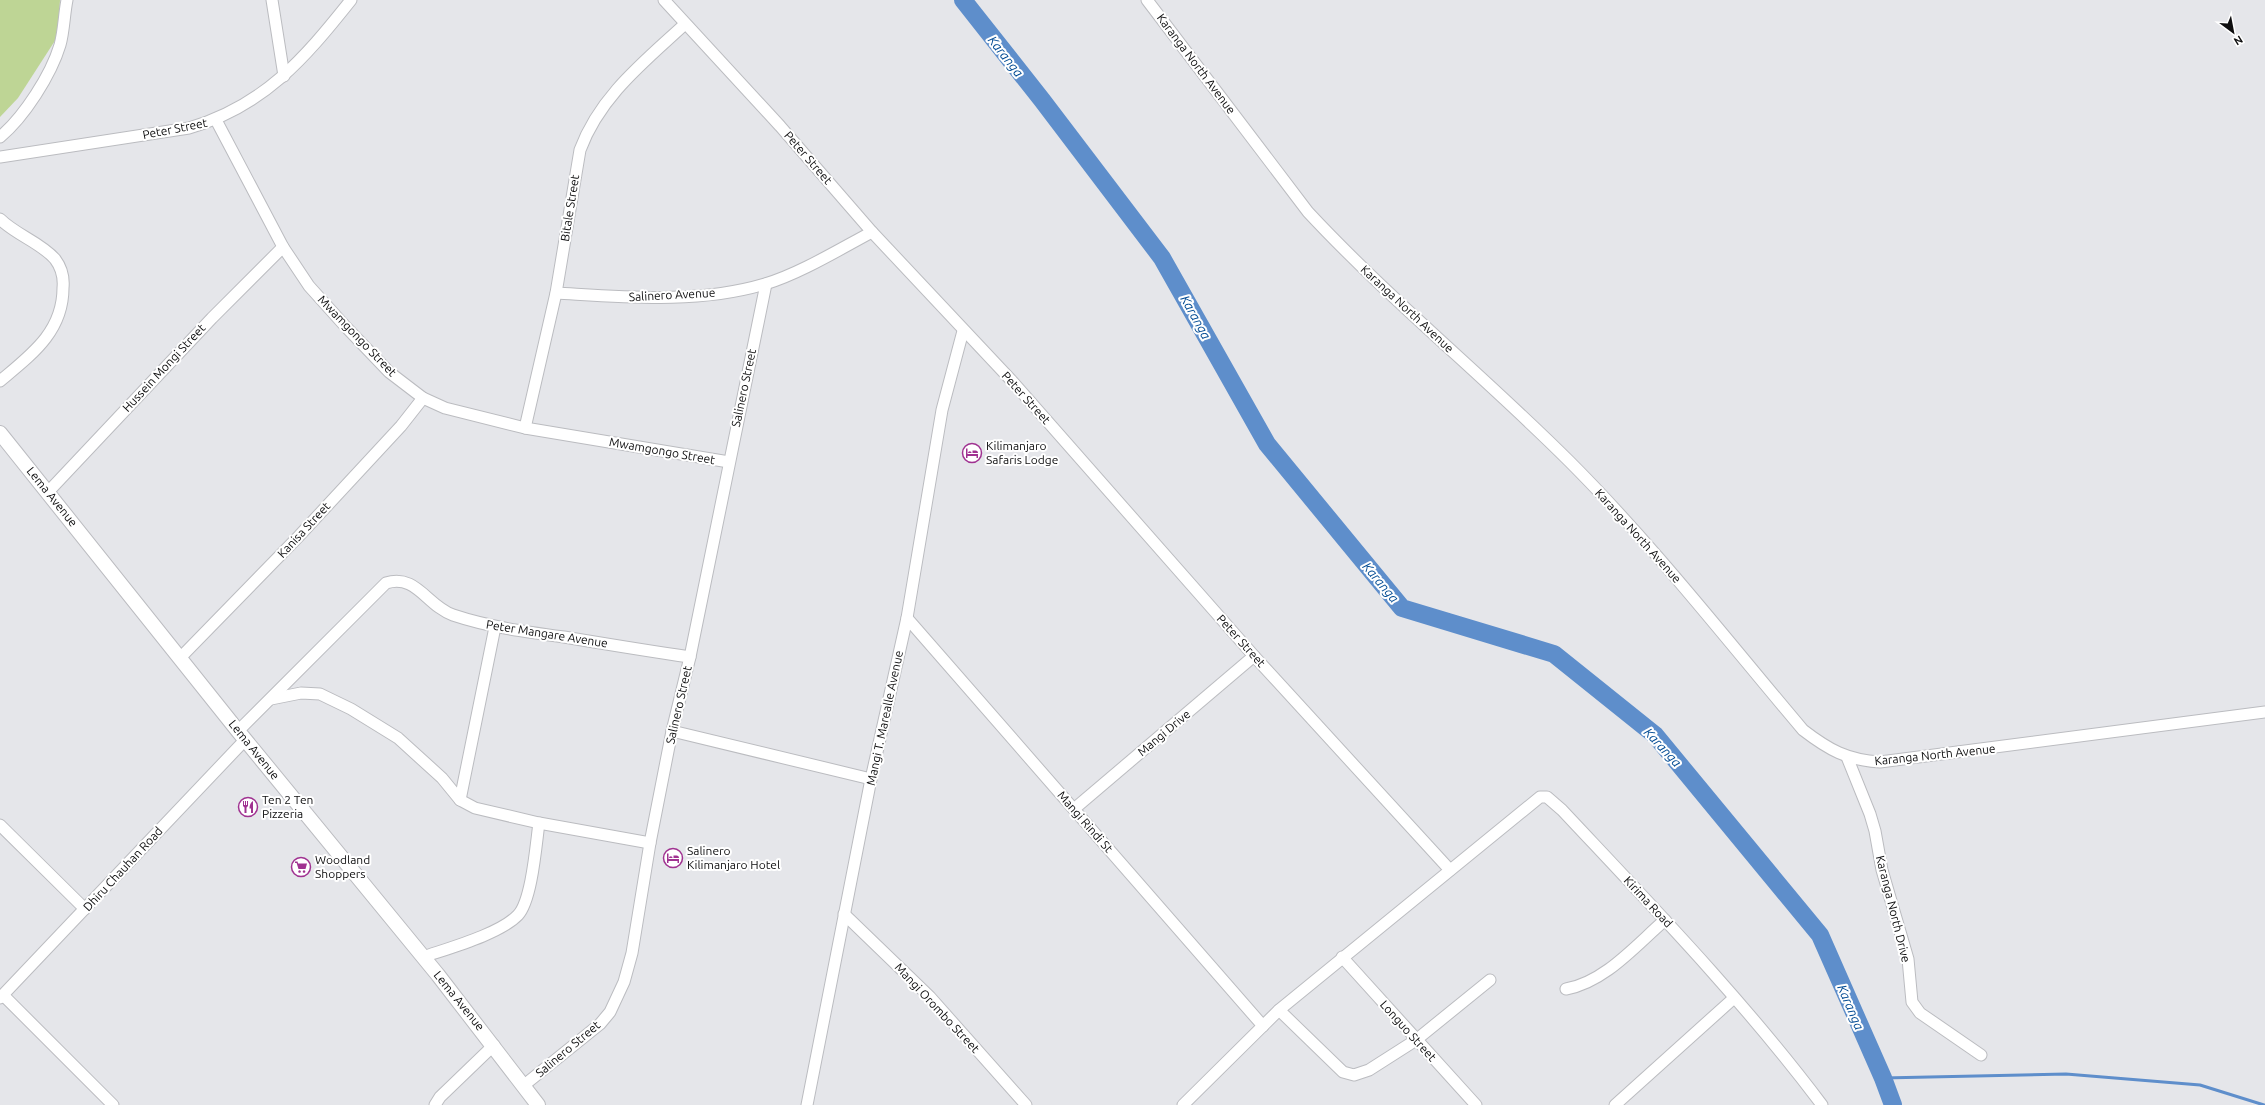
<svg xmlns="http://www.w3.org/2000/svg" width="2265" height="1105" font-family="Ubuntu,sans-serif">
	<rect width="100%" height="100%" fill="#e5e6ea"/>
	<path fill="#bed595" d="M0,0H60L58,36L18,98L0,117Z"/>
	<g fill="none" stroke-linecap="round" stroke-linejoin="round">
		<path stroke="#5e8ecb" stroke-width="3" d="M1883,1078L2066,1074L2200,1085L2264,1105"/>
		<path stroke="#5e8ecb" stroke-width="18" d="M963,0L1042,100L1162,258L1267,444L1402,608L1554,654L1655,735L1820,935L1883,1078L1893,1105"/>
		<g stroke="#bbbcc0" stroke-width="13">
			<g id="minor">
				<path d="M272,0L284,76"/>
				<path d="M664,0L780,126L872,232L1011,380L1254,656L1450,870"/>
				<path d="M1147,0L1308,212C1390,300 1484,376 1569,461C1653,545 1726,639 1803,730C1829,750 1847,760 1880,762L2265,712"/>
				<path d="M216,120L283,247L309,286L345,326L389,372L423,398L445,408L525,428L729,462"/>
				<path d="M0,137C24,117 51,75 60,45C64,31 64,15 67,0"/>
				<path d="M0,157L189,128C264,106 304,59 351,0"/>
				<path d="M0,219C16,235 40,242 55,259C61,267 64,278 63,288C63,332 31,355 0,381"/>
				<path d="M556,293C626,297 698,304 765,284C799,274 840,249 872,232"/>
				<path d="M525,428L556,293L580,150C600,96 644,62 685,24"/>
				<path d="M48,492L212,318L283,247"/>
				<path d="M907,618L1263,1026"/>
				<path d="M180,658L299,536L401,426L423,398"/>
				<path d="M271,699L301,693L320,694L351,709L398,738L442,778L460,800L475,808L539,823L650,843"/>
				<path d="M238,731L386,583C416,573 427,606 453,615C489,627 526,632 564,637C606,644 648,651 690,657"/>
				<path d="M672,731L871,779"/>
				<path d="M1847,757L1870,814L1875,831L1882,870L1908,959L1912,1002L1920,1013L1981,1055"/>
				<path d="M460,800L495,627"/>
				<path d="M1074,809L1254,656"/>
				<path d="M0,825L85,909"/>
				<path d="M844,914L930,997L1026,1105"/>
				<path d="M423,957C449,948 500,934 518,915C532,900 536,844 539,823"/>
				<path d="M1342,957L1476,1105"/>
				<path d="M1566,989C1605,982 1636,945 1665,920"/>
				<path d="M3,995L113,1105"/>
				<path d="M0,998L245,740"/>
				<path d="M1279,1010L1343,1072L1354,1075L1369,1070L1416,1040L1490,980"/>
				<path d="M523,1086L600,1024L610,1012L624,982L632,953L650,843L672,731L690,657L766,284"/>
				<path d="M435,1105L440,1097L494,1045"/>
				<path d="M807,1105L871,779L907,618L942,410L963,331"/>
				<path d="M1183,1105L1279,1010L1540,797H1547L1562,810C1652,906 1743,1000 1822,1105"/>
				<path d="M1615,1105L1734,998"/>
			</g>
		</g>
		<g stroke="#bbbcc0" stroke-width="16">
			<path id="major" d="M0,433L238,731L438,975L538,1105"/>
		</g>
		<use href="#minor" stroke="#fff" stroke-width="11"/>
		<use href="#major" stroke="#fff" stroke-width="14"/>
	</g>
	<defs>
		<g id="hotel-ring" transform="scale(1)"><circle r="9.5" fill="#fff" stroke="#a03291" stroke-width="1.5"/><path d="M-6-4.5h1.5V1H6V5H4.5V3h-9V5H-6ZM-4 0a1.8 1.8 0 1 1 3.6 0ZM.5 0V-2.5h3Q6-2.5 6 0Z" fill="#a03291"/></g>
		<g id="restaurant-ring" transform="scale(1)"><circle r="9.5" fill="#fff" stroke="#a03291" stroke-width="1.5"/><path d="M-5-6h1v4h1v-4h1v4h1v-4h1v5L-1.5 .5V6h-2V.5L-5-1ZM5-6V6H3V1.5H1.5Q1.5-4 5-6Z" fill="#a03291"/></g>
		<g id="supermarket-ring" transform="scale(1)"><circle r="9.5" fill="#fff" stroke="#a03291" stroke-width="1.5"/><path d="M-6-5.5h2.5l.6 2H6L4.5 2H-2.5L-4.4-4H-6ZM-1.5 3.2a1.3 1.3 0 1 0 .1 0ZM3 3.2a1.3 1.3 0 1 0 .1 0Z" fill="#a03291"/></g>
	</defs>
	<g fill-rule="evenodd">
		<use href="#hotel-ring" x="972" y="453"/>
		<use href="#restaurant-ring" x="248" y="807"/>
		<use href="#hotel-ring" x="673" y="858"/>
		<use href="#supermarket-ring" x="301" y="867"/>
	</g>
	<g text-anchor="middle" stroke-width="4" stroke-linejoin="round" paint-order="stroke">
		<g font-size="12" fill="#0e0e0f" stroke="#fff">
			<text transform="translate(1196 64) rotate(53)" y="4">Karanga North Avenue</text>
			<text transform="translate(175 129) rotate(-11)" y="4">Peter Street</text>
			<text transform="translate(808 158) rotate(49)" y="4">Peter Street</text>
			<text transform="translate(570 208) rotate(-81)" y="4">Bitale Street</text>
			<text transform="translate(672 295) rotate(-3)" y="4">Salinero Avenue</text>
			<text transform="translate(1407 309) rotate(43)" y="4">Karanga North Avenue</text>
			<text transform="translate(357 336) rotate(46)" y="4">Mwamgongo Street</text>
			<text transform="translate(164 368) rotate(-47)" y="4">Hussein Mongi Street</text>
			<text transform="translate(744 388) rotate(-78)" y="4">Salinero Street</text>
			<text transform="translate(1026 398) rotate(48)" y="4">Peter Street</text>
			<text transform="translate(662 451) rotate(10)" y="4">Mwamgongo Street</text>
			<text transform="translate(52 497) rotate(51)" y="4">Lema Avenue</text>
			<text transform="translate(304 530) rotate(-47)" y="4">Kanisa Street</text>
			<text transform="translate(1638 536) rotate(48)" y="4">Karanga North Avenue</text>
			<text transform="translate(547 634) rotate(9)" y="4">Peter Mangare Avenue</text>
			<text transform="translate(1241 641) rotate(48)" y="4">Peter Street</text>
			<text transform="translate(679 705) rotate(-77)" y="4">Salinero Street</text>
			<text transform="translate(885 718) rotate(-78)" y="4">Mangi T. Marealle Avenue</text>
			<text transform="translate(1164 733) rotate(-40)" y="4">Mangi Drive</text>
			<text transform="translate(254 750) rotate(51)" y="4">Lema Avenue</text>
			<text transform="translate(1935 755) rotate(-6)" y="4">Karanga North Avenue</text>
			<text transform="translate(1085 822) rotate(49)" y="4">Mangi Rindi St</text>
			<text transform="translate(123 869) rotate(-47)" y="4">Dhiru Chauhan Road</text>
			<text transform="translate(1648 902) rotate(47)" y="4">Kirima Road</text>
			<text transform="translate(1893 909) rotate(76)" y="4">Karanga North Drive</text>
			<text transform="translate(459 1001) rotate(51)" y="4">Lema Avenue</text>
			<text transform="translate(937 1008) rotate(47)" y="4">Mangi Orombo Street</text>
			<text transform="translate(1408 1031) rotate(48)" y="4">Longuo Street</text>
			<text transform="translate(568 1049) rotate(-40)" y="4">Salinero Street</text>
		</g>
		<g font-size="12" fill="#0e0e0f" stroke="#fff" text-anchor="start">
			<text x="986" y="450">Kilimanjaro<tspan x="986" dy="14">Safaris Lodge</tspan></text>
			<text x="262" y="804">Ten 2 Ten<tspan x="262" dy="14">Pizzeria</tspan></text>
			<text x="687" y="855">Salinero<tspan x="687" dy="14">Kilimanjaro Hotel</tspan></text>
			<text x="315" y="864">Woodland<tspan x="315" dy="14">Shoppers</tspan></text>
		</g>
		<g font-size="13" font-style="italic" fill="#004a93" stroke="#fff">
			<text transform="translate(1006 56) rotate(52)" y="5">Karanga</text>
			<text transform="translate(1196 317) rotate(61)" y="5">Karanga</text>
			<text transform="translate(1381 582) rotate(50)" y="5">Karanga</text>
			<text transform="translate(1663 747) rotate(47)" y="5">Karanga</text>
			<text transform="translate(1851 1007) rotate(67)" y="5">Karanga</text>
		</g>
	</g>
	<g transform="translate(2233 32) rotate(148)" stroke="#ffffff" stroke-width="3" paint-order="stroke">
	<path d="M0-3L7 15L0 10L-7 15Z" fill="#0e0e0f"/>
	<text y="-6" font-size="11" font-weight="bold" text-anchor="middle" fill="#0e0e0f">N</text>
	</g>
</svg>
